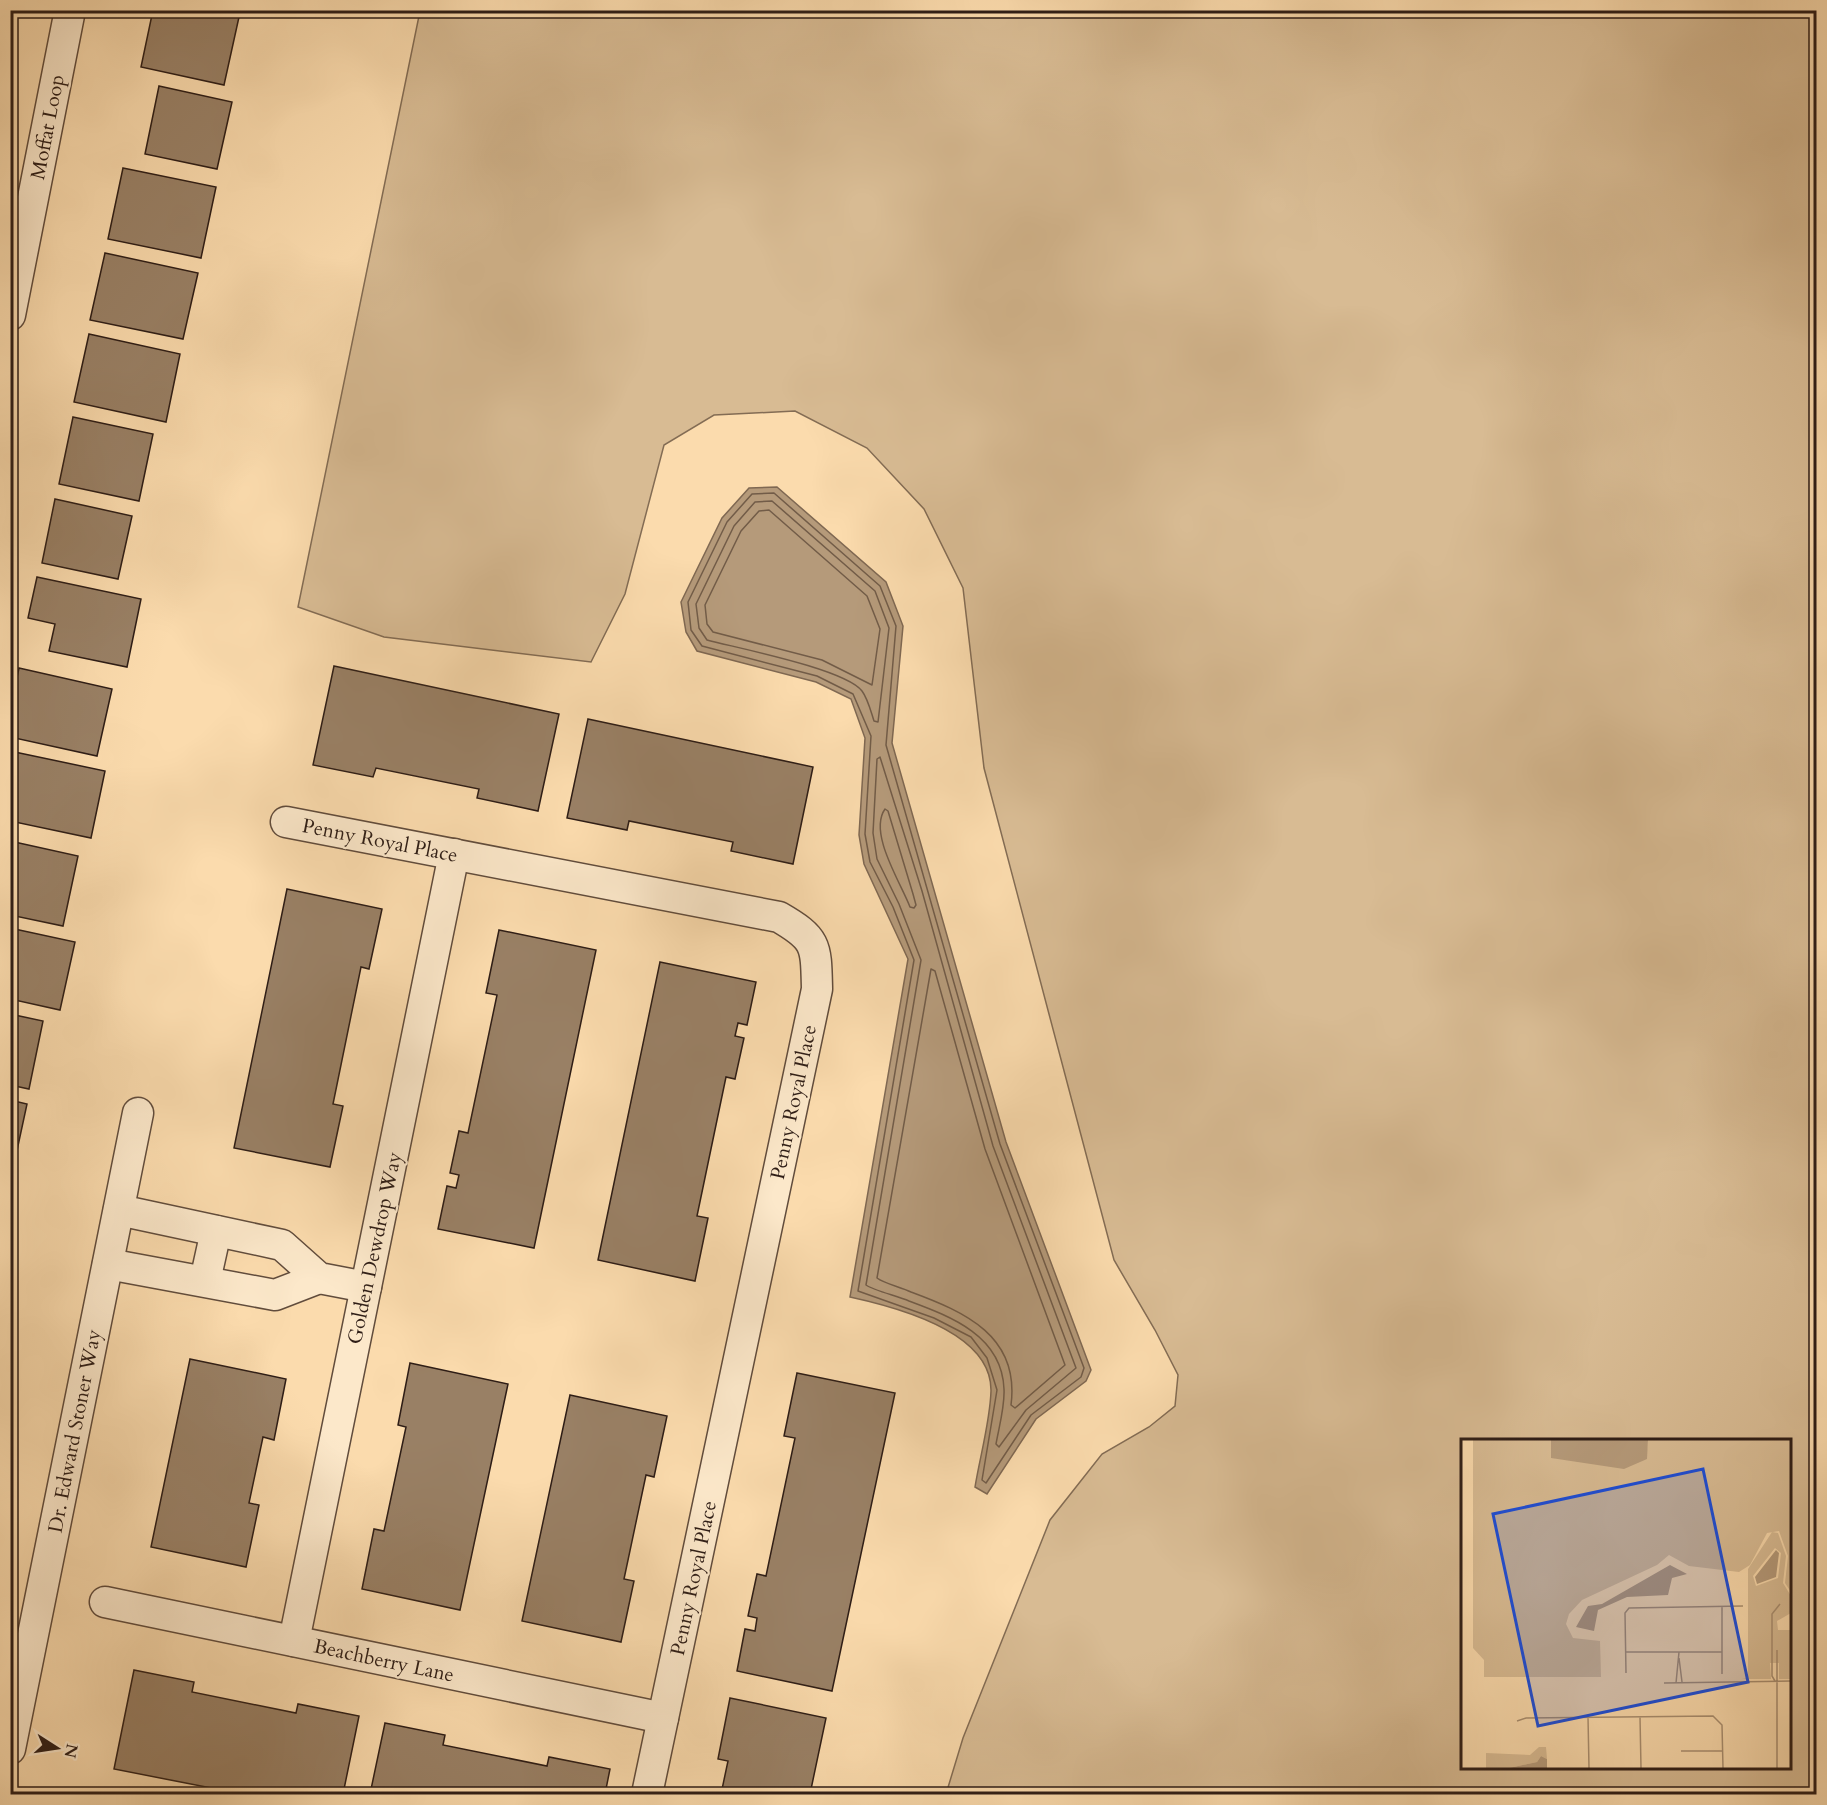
<svg xmlns="http://www.w3.org/2000/svg" width="1827" height="1805" font-family="Cardo,serif">
	<rect width="100%" height="100%" fill="#fbdbad"/>
	<filter id="stains"><feTurbulence type="fractalNoise" baseFrequency=".00333" numOctaves="4"/><feColorMatrix values="0 0 0 0 .2 0 0 0 0 .09 0 0 0 0 .02 0 0 0 .5 -.17"/></filter>
	<radialGradient id="worn" r=".72"><stop offset=".6" stop-color="#630" stop-opacity="0"/><stop offset="1" stop-color="#630" stop-opacity=".3"/></radialGradient>
	<path fill="#d8bb93" stroke="#836c54" stroke-width="1.5" fill-rule="evenodd" d="M420,11H1816V1794H946L963,1738L1050,1520L1102,1454L1149,1427L1175,1406L1178,1375L1155,1330L1114,1260L984,768L963,588L924,509L867,448L795,411L714,415L664,445L625,594L591,662L384,637L298,607ZM1462,1440H1790V1768H1462Z"/>
	<path fill="#b59a7a" stroke="#7f6852" stroke-width="1.5" d="M777,487L886,582L903,626L892,743L1006,1142L1091,1370L1086,1381L1036,1419L987,1494L975,1487C980,1456 990,1422 991,1391C992,1332 896,1307 850,1297L908,959L864,864L859,835L865,738L851,699L816,682L697,651L686,632L681,602L722,518L749,488Z"/>
	<g fill="none" stroke-linecap="round" stroke-linejoin="round">
		<g stroke="#725c48" stroke-width="1.5">
			<path d="M774,493L880,586L896,626L886,745L1000,1144L1084,1368L1081,1377L1031,1415L986,1483L982,1480L997,1390L987,1358L971,1337L934,1318L858,1291L914,960L893,907L870,862L865,834L871,736L853,694L817,676L702,646L691,630L688,602L727,522L752,494Z"/>
			<path d="M772,501L875,591L889,628L878,722L874,721C871,712 868,699 862,691C845,669 737,648 707,640L699,628L696,604L734,526L755,502Z"/>
			<path d="M769,510L867,596L880,629L872,685L822,660L713,632L707,624L705,605L741,531L759,511Z"/>
			<path d="M880,757L922,891L993,1146L1076,1368L1026,1410L999,1447L996,1444C999,1427 1005,1406 1004,1389C1002,1336 952,1317 909,1301C898,1296 875,1291 866,1285L921,960L899,904L877,859L873,833L877,759Z"/>
			<path d="M885,809L888,811L913,894L916,905L914,908L910,907C901,883 868,833 885,809Z"/>
			<path d="M931,969L935,971L985,1149L1065,1365L1015,1408L1011,1405C1020,1336 965,1312 911,1292C901,1287 885,1284 877,1278Z"/>
		</g>
	</g>
	<g fill="#998065" stroke="#2e1d16" stroke-width="1.5">
		<path d="M153,10H209L239,17L224,85L141,67Z"/>
		<path d="M159,86L232,102L217,169L145,154Z"/>
		<path d="M123,168L216,187L201,258L108,239Z"/>
		<path d="M105,253L198,273L183,339L90,320Z"/>
		<path d="M89,334L180,354L166,422L74,402Z"/>
		<path d="M73,417L153,434L139,501L59,484Z"/>
		<path d="M55,499L132,516L118,579L42,563Z"/>
		<path d="M37,577L141,599L127,667L49,651L55,624L28,618Z"/>
		<path d="M334,666L559,714L538,811L477,798L479,789L376,768L373,777L313,765Z"/>
		<path d="M19,668L112,689L97,756L10,737V709Z"/>
		<path d="M588,719L813,767L793,864L731,851L733,842L629,821L627,830L567,818Z"/>
		<path d="M10,751L105,771L91,838L10,821Z"/>
		<path d="M10,841L78,856L63,926L10,915Z"/>
		<path d="M287,889L382,909L369,969L361,967L333,1104L343,1106L330,1167L234,1148Z"/>
		<path d="M10,928L75,942L60,1010L10,999Z"/>
		<path d="M499,930L596,950L534,1248L438,1229L447,1186L456,1188L459,1175L450,1173L459,1131L468,1133L497,995L486,993Z"/>
		<path d="M660,962L756,982L747,1025L738,1023L735,1036L744,1038L735,1079L726,1077L697,1216L708,1218L695,1281L598,1260Z"/>
		<path d="M10,1014L43,1021L29,1089L10,1085Z"/>
		<path d="M10,1100L27,1104L13,1169L10,1168Z"/>
		<path d="M190,1359L286,1379L274,1440L263,1437L249,1503L259,1505L246,1567L151,1547Z"/>
		<path d="M410,1363L508,1384L460,1610L362,1589L374,1529L384,1531L406,1427L398,1425Z"/>
		<path d="M797,1373L895,1393L832,1691L737,1671L745,1629L755,1631L757,1618L748,1616L757,1574L766,1576L795,1438L784,1436Z"/>
		<path d="M570,1395L667,1416L654,1477L646,1475L624,1579L634,1581L621,1642L522,1621Z"/>
		<path d="M134,1670L194,1682L192,1692L296,1713L298,1704L359,1716L343,1794H242L114,1769Z"/>
		<path d="M730,1698L826,1718L810,1794H721L728,1761L718,1759Z"/>
		<path d="M385,1723L445,1735L443,1745L547,1766L549,1757L610,1769L605,1794H370Z"/>
	</g>
	<g fill="none" stroke-linecap="round" stroke-linejoin="round">
		<g stroke="#614c3c" stroke-width="33">
			<g id="minor">
				<path d="M10,315L70,10"/>
				<path d="M286,822L779,917C817,939 816,945 817,989L647,1794"/>
				<path d="M119,1210L282,1245L319,1278L366,1287"/>
				<path d="M108,1264L275,1295L319,1278"/>
				<path d="M205,1281L216,1231"/>
				<path d="M105,1602L663,1718"/>
				<path d="M294,1641L454,854"/>
				<path d="M10,1749L138,1113"/>
			</g>
		</g>
		<use href="#minor" stroke="#fce8ca" stroke-width="30"/>
	</g>
	<g text-anchor="middle" stroke-width="4.5" stroke-linejoin="round" paint-order="stroke">
		<g font-size="20" fill="#2e1d16" stroke="#fce8ca">
			<text transform="translate(47 127) rotate(-79)" y="7">Moffat Loop</text>
			<text transform="translate(380 840) rotate(11)" y="7">Penny Royal Place</text>
			<text transform="translate(793 1102) rotate(-78)" y="7">Penny Royal Place</text>
			<text transform="translate(374 1248) rotate(-78)" y="7">Golden Dewdrop Way</text>
			<text transform="translate(74 1431) rotate(-79)" y="7">Dr. Edward Stoner Way</text>
			<text transform="translate(693 1578) rotate(-78)" y="7">Penny Royal Place</text>
			<text transform="translate(384 1660) rotate(12)" y="7">Beachberry Lane</text>
		</g>
	</g>
	<g transform="translate(1461 1439)">
		<rect width="330" height="330" fill="#fbdbad"/>
		<path d="M12,1H90V19L185,20L187,1H330V153L324,144L327,117L318,92L306,94L289,126L278,133L228,127L208,116L196,126L121,161L108,175L105,185L112,199L139,202L140,238H23V221L12,209ZM311,93L317,94L325,117L322,144L330,157V174L316,182L317,191H330V240H318V224H309L310,240H281L287,239V130ZM314,109L320,114L317,139L295,147L292,137ZM78,308H85L86,320L80,317L76,323L48,329H25V314L69,316Z" fill="#d8bb93" fill-rule="evenodd"/>
		<path d="M90,1H187L186,20L163,30L90,19ZM315,111L318,114L315,138L296,145L294,138ZM209,126L226,135L211,139L207,156L166,158L137,171L133,192L115,188L127,167L141,165ZM80,317L86,320V329H48L76,323Z" fill="#b59a7a"/>
		<path fill="none" stroke="#a98f71" stroke-width="1.5" d="M261,168V235M165,213H261M218,219L221,243M165,234L164,174L168,169L282,167M314,242L311,237V175L319,165M203,244L330,242M215,244L218,213M127,278L128,329M179,278L180,329M56,282L65,279L252,277L261,286L262,329M220,312H261M316,329V211"/>
		<path fill="#1d4ed8" fill-opacity="0.15" stroke="#1d4ed8" stroke-width="3" d="M242,30L287,243L77,287L32,75Z"/>
		<rect width="330" height="330" fill="none" stroke="#2e1d16" stroke-width="3"/>
	</g>
	<rect width="1827" height="1805" fill="none" stroke="#fbdbad" stroke-width="36"/>
	<rect x="12" y="12" width="1803" height="1781" fill="none" stroke="#2e1d16" stroke-width="3"/>
	<rect x="18" y="18" width="1791" height="1769" fill="none" stroke="#2e1d16" stroke-width="1.5"/>
	<g transform="translate(57 1748) rotate(102)" stroke="#fce8ca" stroke-width="4.5" paint-order="stroke">
	<path d="M0-4.5L10 22L0 15L-10 22Z" fill="#2e1d16"/>
	<text y="-9" font-size="16" font-weight="bold" text-anchor="middle" fill="#2e1d16">N</text>
	</g>
	<rect width="100%" height="100%" filter="url(#stains)"/>
	<rect width="100%" height="100%" fill="url(#worn)"/>
</svg>
